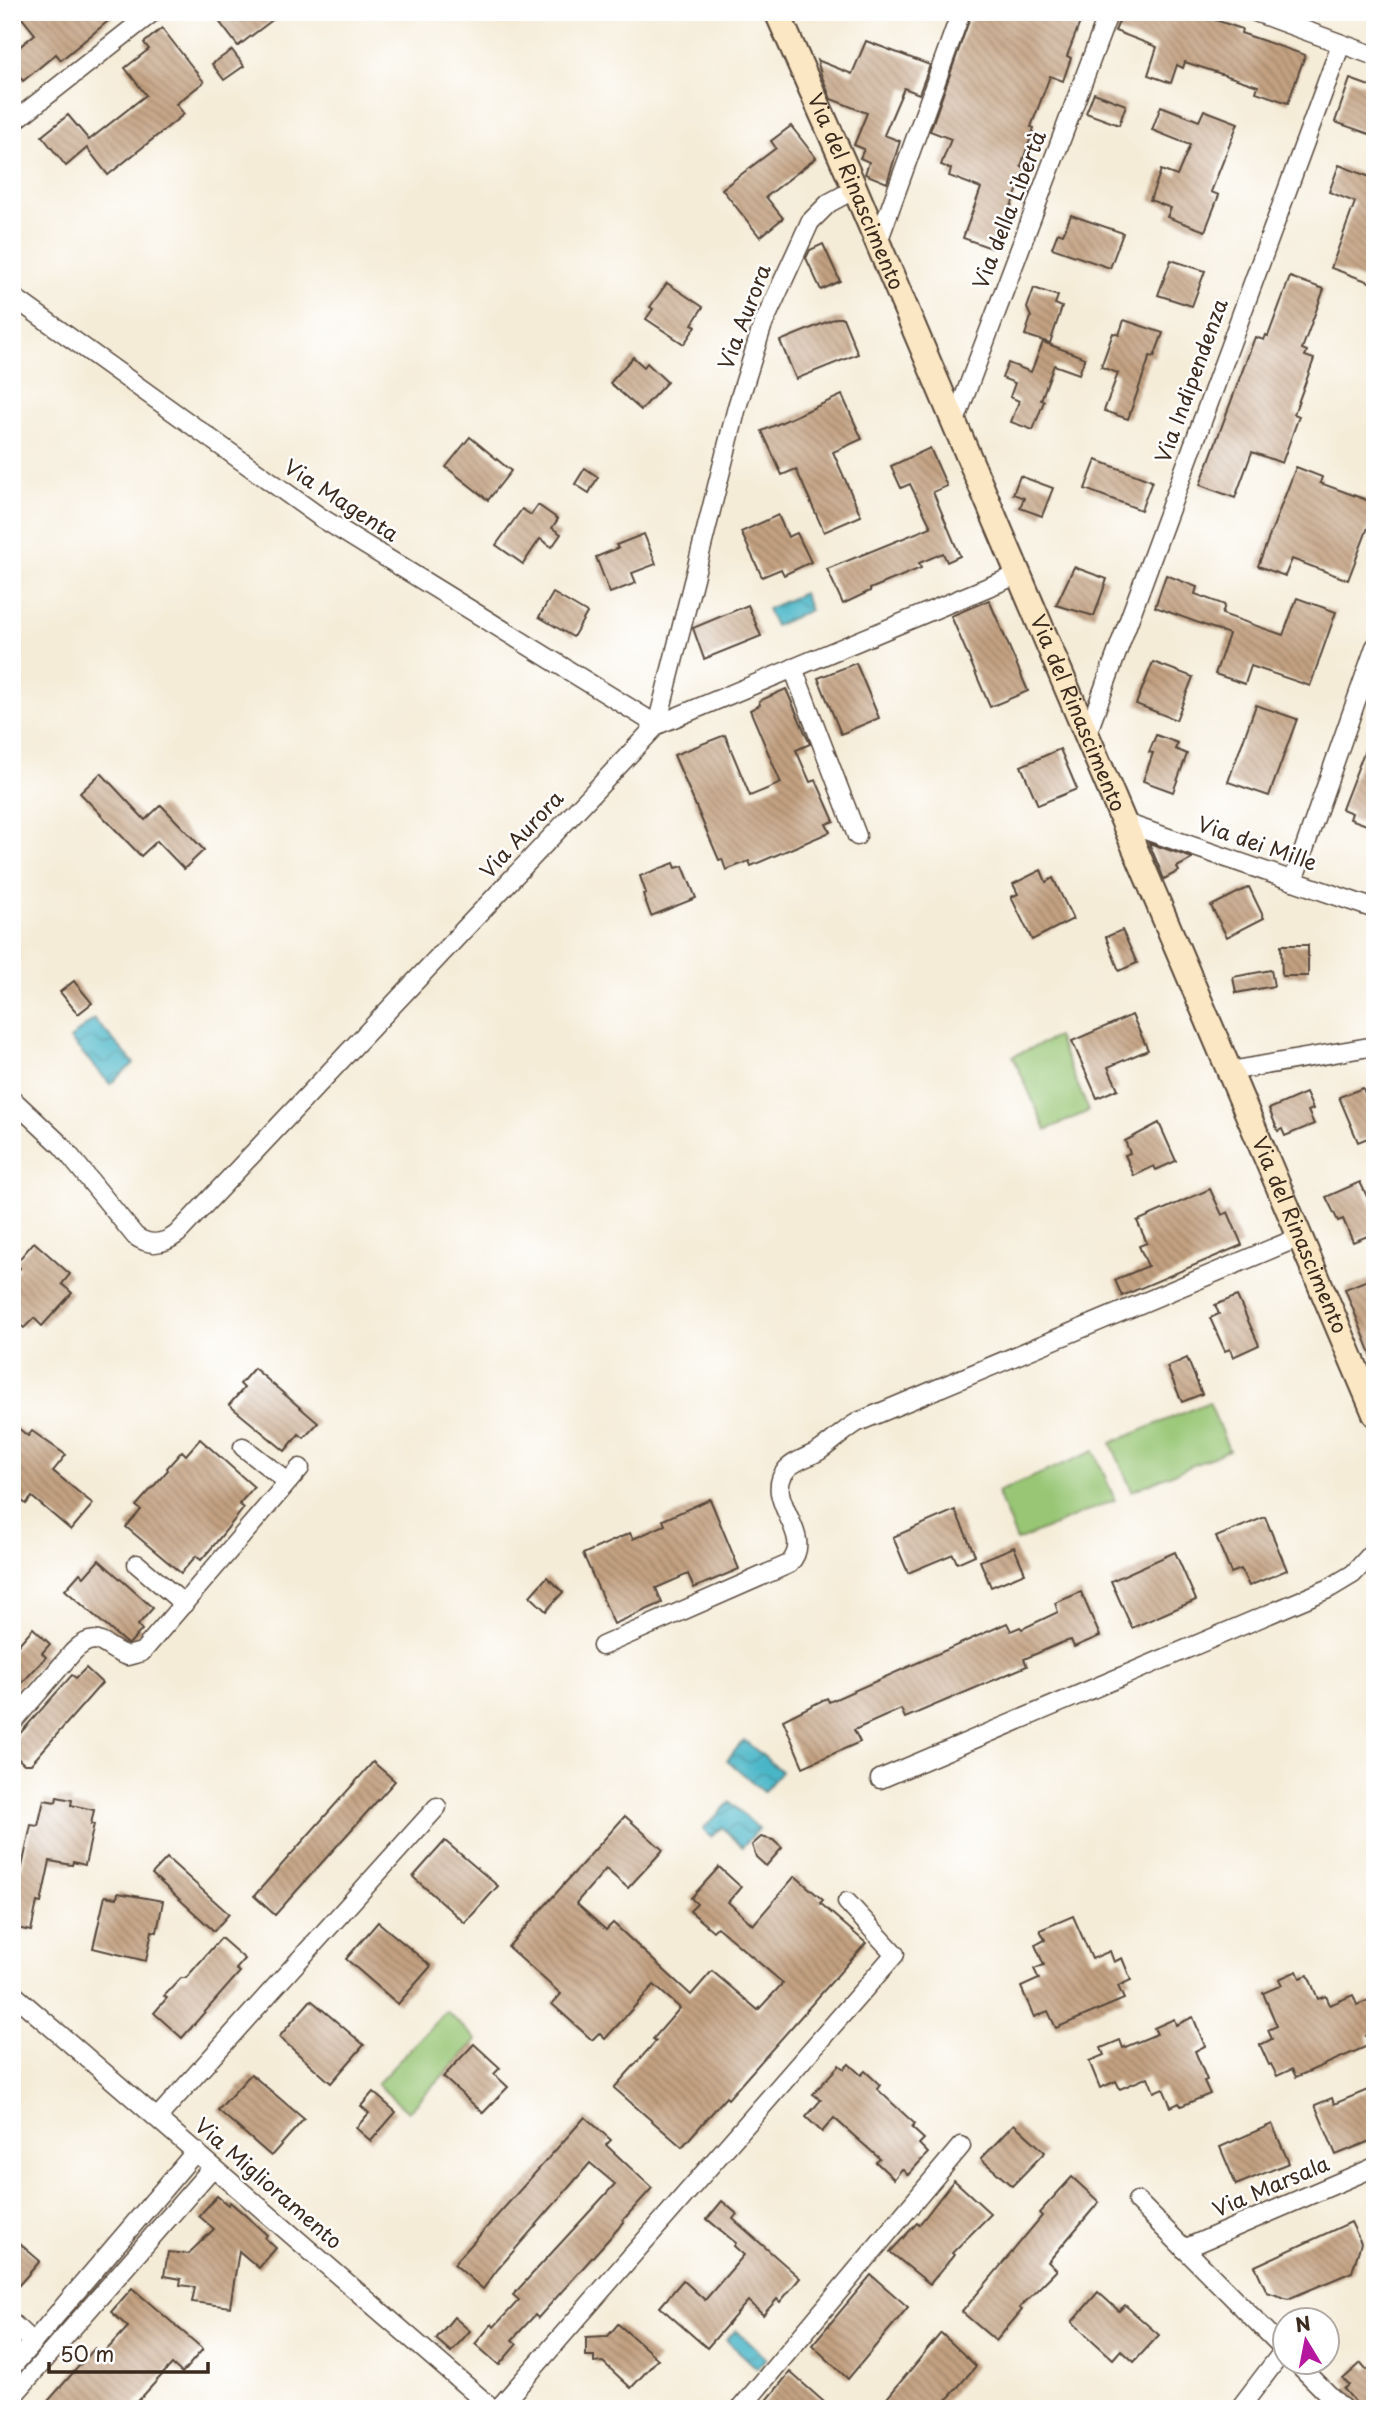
<svg xmlns="http://www.w3.org/2000/svg" width="1387" height="2421" font-family="'Playpen Sans',sans-serif">
	<defs>
		<pattern id="water-waves" width="16" height="10" patternUnits="userSpaceOnUse" patternTransform="scale(1.75)"><rect width="16" height="10" fill="#4ab6c7"/><path d="M0 5q4-4 8 0t8 0" fill="none" stroke="#3f94a1"/></pattern>
		<pattern id="building-back-hatch" width="6" height="6" patternUnits="userSpaceOnUse" patternTransform="scale(1.75)"><rect width="6" height="6" fill="#c3a181"/><path d="M-1 5l2 2M0 0l6 6M5-1l2 2" fill="none" stroke="#a08369"/></pattern>
	</defs>
	<rect width="100%" height="100%" fill="#fff"/>
	<filter id="ink" filterUnits="userSpaceOnUse"><feTurbulence type="fractalNoise" baseFrequency=".0143" numOctaves="2"/><feDisplacementMap in="SourceGraphic" scale="14" xChannelSelector="R" yChannelSelector="G"/><feConvolveMatrix kernelMatrix="1 2 1 2 8 2 1 2 1" color-interpolation-filters="sRGB"/></filter>
	<filter id="wash" filterUnits="userSpaceOnUse"><feTurbulence type="fractalNoise" baseFrequency=".00686" numOctaves="4" result="noise"/><feDisplacementMap in="SourceGraphic" scale="28" xChannelSelector="R" yChannelSelector="G"/><feGaussianBlur stdDeviation="1.57" result="paint"/><feColorMatrix in="noise" values="0 0 0 0 0 0 0 0 0 0 0 0 0 0 0 0 0 1.4 0 .05"/><feComposite in="paint" operator="in"/></filter>
	<g filter="url(#wash)">
		<rect width="100%" height="100%" fill="#f5ecd8"/>
		<g fill="#98c675" stroke="#6a784a" stroke-width="2">
			<path d="M1057,1037L1089,1111L1046,1130L1013,1056Z"/>
			<path d="M1209,1402L1229,1450L1132,1491L1111,1443Z"/>
			<path d="M1094,1451L1115,1500L1017,1541L997,1492Z"/>
			<path d="M446,2011L477,2040L408,2112L377,2084Z"/>
		</g>
		<g fill="url(#water-waves)" stroke="#427072" stroke-width="2">
			<path d="M803,593L810,610L775,626L767,609Z"/>
			<path d="M94,1019L134,1063L110,1084L70,1039Z"/>
			<path d="M744,1740L781,1771L764,1792L727,1760Z"/>
			<path d="M730,1802L759,1829L742,1847L722,1827L711,1837L703,1829Z"/>
			<path d="M736,2330L766,2358L757,2368L726,2340Z"/>
		</g>
		<g id="blocks">
			<g fill="url(#building-back-hatch)">
				<path d="M17,12H119L61,60L56,54L23,81L12,68V53L35,34Z"/>
				<path d="M212,12H283L238,46Z"/>
				<path d="M972,12H1084L1067,56L1071,58L1063,81L1050,76L1031,127L1034,128L1021,166L1026,168L997,242L994,240L991,248L963,238L981,188L949,176L951,169L941,165L951,139L930,131Z"/>
				<path d="M1123,12H1192L1242,29L1241,33L1305,55L1288,103L1256,92L1258,86L1185,62L1183,68L1177,65L1171,83L1148,75L1157,47L1115,31Z"/>
				<path d="M162,28L204,82L176,104L184,114L108,175L87,148L66,166L42,136L68,115L89,140L146,95L125,68L149,49L144,43Z"/>
				<path d="M866,41L930,65L919,94L904,88L884,135L900,141L887,183L865,174L869,162L860,158L864,149L854,145L867,113L831,99L821,74L817,60L852,74Z"/>
				<path d="M232,50L244,66L224,80L212,64Z"/>
				<path d="M1350,79L1375,88V136L1335,122Z"/>
				<path d="M1094,93L1126,105L1119,125L1086,113Z"/>
				<path d="M1161,106L1199,121L1204,110L1238,123L1211,192L1219,195L1205,231L1167,217L1171,208L1150,200L1161,170L1177,176L1190,145L1152,130Z"/>
				<path d="M791,126L816,158L766,197L783,218L760,237L722,189L776,148L771,141Z"/>
				<path d="M1339,165L1375,179V284L1331,268L1355,202L1329,192Z"/>
				<path d="M1071,215L1123,233L1110,268L1052,248L1058,232L1063,234Z"/>
				<path d="M823,244L840,281L821,290L806,258L810,250Z"/>
				<path d="M1171,260L1205,271L1192,306L1158,295Z"/>
				<path d="M1290,277L1324,289L1302,349L1307,351L1305,356L1314,359L1294,414L1299,416L1282,463L1252,452L1235,498L1200,485L1255,337L1264,340L1266,335L1268,336Z"/>
				<path d="M667,283L703,307L692,324L696,326L684,344L646,319L653,309L650,307Z"/>
				<path d="M1034,288L1058,296L1055,304L1062,307L1050,343L1025,335L1031,317L1027,308Z"/>
				<path d="M836,318H843L858,354L796,379L780,341Z"/>
				<path d="M1124,320L1163,333L1154,357L1150,356L1128,419L1104,411L1118,373L1101,367L1113,333L1119,335Z"/>
				<path d="M1043,342L1085,358L1079,374L1054,365L1041,400L1044,401L1033,430L1011,422L1019,401L1010,397L1015,383L1002,378L1008,363L1031,372Z"/>
				<path d="M633,357L644,367L647,363L667,382L641,410L610,383Z"/>
				<path d="M842,395L862,439L833,452L861,516L824,532L796,469L782,475L762,431Z"/>
				<path d="M470,437L511,471L488,500L446,467Z"/>
				<path d="M930,448L947,486L933,492L960,556L947,562L943,553L919,563L921,568L870,589V591L843,604L827,569L931,527L910,484L901,488L891,466Z"/>
				<path d="M1096,460L1152,481L1141,510L1085,489Z"/>
				<path d="M1296,467L1322,477L1320,483L1375,503V509L1348,580L1292,559L1285,576L1258,566Z"/>
				<path d="M585,468L598,477L589,493L575,484Z"/>
				<path d="M1020,476L1053,488L1042,516L1020,508L1024,498L1013,494Z"/>
				<path d="M538,505L558,519L552,528L561,534L552,547L540,539L523,564L496,545L522,509L531,515Z"/>
				<path d="M778,515L788,537L797,533L811,562L784,575L781,569L762,577L741,532Z"/>
				<path d="M644,534L656,564L632,573L636,583L610,593L596,557L618,548L616,545Z"/>
				<path d="M1074,567L1107,579L1094,616L1056,605Z"/>
				<path d="M1166,575L1197,587L1195,594L1225,605L1222,614L1283,635L1297,598L1336,612L1310,686L1251,666L1245,684L1215,674L1229,634L1155,607Z"/>
				<path d="M553,593L587,613L573,637L539,617Z"/>
				<path d="M989,600L1028,691L990,707L951,616Z"/>
				<path d="M748,605L761,636L704,659L693,628Z"/>
				<path d="M1153,662L1193,677L1176,720L1136,704Z"/>
				<path d="M856,663L879,718L841,734L818,678Z"/>
				<path d="M786,689L810,744L796,750L810,782L816,780L834,821L826,824L830,832L751,866L749,861L726,870L722,859L719,860L674,755L725,735L750,796L781,783L750,710L760,705L759,701Z"/>
				<path d="M1256,705L1297,719L1269,796L1228,782Z"/>
				<path d="M1373,729L1375,730V828L1350,819L1352,813L1342,809Z"/>
				<path d="M1156,735L1178,743L1175,749L1187,754L1173,792L1143,781L1153,753L1149,752Z"/>
				<path d="M1060,749L1077,789L1038,805L1021,766Z"/>
				<path d="M101,773L145,820L161,805L204,850L184,869L157,841L141,856L80,793Z"/>
				<path d="M1149,843L1192,858V859L1177,867L1179,871L1164,879Z"/>
				<path d="M674,863L676,868L683,866L696,898L651,916L643,894L646,893L640,876Z"/>
				<path d="M1041,870L1046,882L1053,878L1073,919L1032,940L1011,897L1018,894L1013,884Z"/>
				<path d="M1249,887L1264,918L1227,937L1211,906Z"/>
				<path d="M1122,930L1137,963L1119,971L1106,937Z"/>
				<path d="M1281,945H1308V976H1282Z"/>
				<path d="M1271,970L1274,986L1236,993L1233,977Z"/>
				<path d="M74,981L92,1003L78,1014L60,992Z"/>
				<path d="M1132,1015L1148,1050L1108,1067L1118,1089L1097,1098L1072,1041Z"/>
				<path d="M1363,1088L1375,1117V1135L1358,1142L1339,1097Z"/>
				<path d="M1306,1093L1313,1109L1308,1111L1314,1124L1285,1136L1282,1129L1278,1131L1269,1109Z"/>
				<path d="M1159,1123L1176,1161L1156,1170L1154,1166L1134,1176L1125,1155L1130,1153L1125,1141Z"/>
				<path d="M1360,1182L1375,1213V1233L1353,1242L1343,1219L1338,1221L1326,1197Z"/>
				<path d="M1210,1189L1222,1215L1228,1212L1242,1245L1122,1296L1115,1280L1148,1266L1139,1246L1147,1243L1137,1221Z"/>
				<path d="M34,1242L70,1274L62,1284L72,1293L42,1326L34,1318L24,1328L12,1318V1276L20,1268L15,1264Z"/>
				<path d="M1375,1277V1360L1374,1361L1345,1289Z"/>
				<path d="M1237,1296L1259,1345L1233,1357L1230,1349L1225,1351L1210,1318L1219,1314L1215,1305Z"/>
				<path d="M1187,1358L1202,1394L1182,1402L1167,1367Z"/>
				<path d="M254,1368L318,1423L304,1438L299,1434L285,1451L229,1405L244,1388L240,1384Z"/>
				<path d="M12,1423L28,1436L32,1431L66,1455L53,1471L93,1504L71,1530L32,1497L26,1504L12,1493Z"/>
				<path d="M200,1439L254,1487L239,1504L244,1508L214,1545L201,1560L196,1556L181,1573L126,1527L141,1510L136,1506L168,1470L167,1468L182,1451L186,1455Z"/>
				<path d="M710,1499L739,1569L694,1588L688,1574L656,1588L662,1603L614,1624L583,1554L630,1533L633,1539L665,1525L663,1520Z"/>
				<path d="M955,1510L975,1555L957,1563L953,1554L908,1573L893,1537Z"/>
				<path d="M1265,1517L1287,1570L1249,1586L1241,1569L1231,1573L1216,1537Z"/>
				<path d="M1014,1547L1025,1573L991,1587L980,1561Z"/>
				<path d="M1175,1552L1196,1600L1132,1628L1111,1581Z"/>
				<path d="M99,1560L153,1608L138,1625L142,1630L130,1643L127,1644L65,1590L80,1573L84,1577Z"/>
				<path d="M547,1577L563,1592L546,1611L530,1596Z"/>
				<path d="M1081,1592L1100,1636L1074,1647L1071,1640L1061,1643L1024,1659L1027,1666L905,1718L901,1709L854,1730L860,1742L803,1767L783,1720L827,1698L829,1702L1007,1623L1011,1631L1020,1627L1022,1629L1058,1612L1055,1603Z"/>
				<path d="M33,1628L50,1644L42,1653L46,1657L12,1694V1652Z"/>
				<path d="M86,1668L102,1683L31,1764H24L12,1753L19,1742L15,1739L72,1675L76,1678Z"/>
				<path d="M373,1762L395,1781L275,1915L254,1896Z"/>
				<path d="M57,1797L72,1800L71,1805L94,1810L91,1824H94L85,1865L73,1862L72,1865L50,1861L41,1903L37,1902L31,1931L12,1927V1865L22,1867L31,1825L38,1826L44,1800L56,1802Z"/>
				<path d="M625,1816L663,1850L628,1888L606,1869L576,1903L606,1930L613,1923L691,1995L712,1971L758,2010L783,1983L717,1927L713,1931L690,1911L697,1904L691,1898L719,1867L741,1887L728,1902L753,1925L795,1876L823,1900L820,1903L866,1943L728,2099L726,2097L682,2147L614,2088L656,2041L653,2039L680,2008L654,1985L605,2039L599,2033L592,2040L552,2004L561,1994L508,1947Z"/>
				<path d="M761,1837L773,1840L782,1848L766,1866L756,1857L752,1845Z"/>
				<path d="M445,1841L498,1886L465,1923L413,1877Z"/>
				<path d="M167,1858L229,1914L214,1931L152,1874Z"/>
				<path d="M118,1893L163,1901L157,1932L152,1931L146,1961L93,1948L105,1896L117,1898Z"/>
				<path d="M1073,1916L1092,1959L1110,1951L1114,1962L1122,1958L1131,1980L1118,1986L1124,1999L1056,2028L1048,2011L1034,2017L1021,1987L1039,1979L1034,1969L1044,1965L1035,1945L1045,1940L1040,1930Z"/>
				<path d="M378,1922L431,1966L398,2004L346,1959Z"/>
				<path d="M221,1938L245,1959L236,1969L240,1972L182,2038L154,2013L167,1998L164,1996L181,1978H186Z"/>
				<path d="M1297,1971L1300,1978L1308,1975L1318,1999L1326,1996L1330,2005L1353,1995L1357,2005L1369,2000L1375,2014V2032L1366,2036L1370,2045L1296,2077L1292,2069L1277,2076L1271,2064L1269,2065L1260,2045L1272,2039L1268,2030L1277,2026L1263,1993L1282,1985L1279,1979Z"/>
				<path d="M311,2000L364,2045L331,2083L279,2037Z"/>
				<path d="M1193,2017L1205,2046L1195,2051L1207,2080L1204,2081L1210,2094L1181,2106L1179,2103L1171,2107L1163,2088L1154,2092L1148,2077L1120,2089L1116,2081L1100,2088L1089,2061L1104,2055L1101,2048L1120,2040L1123,2048L1157,2034L1154,2028L1174,2019L1176,2025Z"/>
				<path d="M474,2044L500,2068L494,2074L508,2087L483,2113L443,2077Z"/>
				<path d="M849,2064L861,2075L865,2071L880,2085L877,2089L915,2124L912,2128L924,2139L919,2144L928,2153L908,2175L902,2169L894,2179L876,2162L880,2159L834,2118L822,2132L806,2117L821,2100L813,2094L839,2065L844,2069Z"/>
				<path d="M251,2074L304,2119L271,2156L218,2110Z"/>
				<path d="M1375,2087V2139L1336,2155L1315,2105L1332,2098L1334,2104Z"/>
				<path d="M373,2092L396,2112L371,2141L356,2128L369,2113L361,2106Z"/>
				<path d="M585,2117L611,2140L606,2145L652,2188L623,2220L624,2222L538,2318L535,2315L512,2340L517,2344L499,2365L475,2344L492,2324L494,2327L519,2300L513,2295L615,2184L590,2163L498,2269L483,2289L454,2264Z"/>
				<path d="M1014,2124L1045,2152L1012,2186L981,2159Z"/>
				<path d="M1272,2124L1289,2163L1236,2185L1220,2147Z"/>
				<path d="M1072,2177L1099,2202L1048,2262L1057,2270L1019,2308L1022,2310L996,2341L962,2312L1042,2216L1039,2213Z"/>
				<path d="M954,2180L991,2214L952,2253L954,2255L930,2284L890,2252L917,2223L919,2225Z"/>
				<path d="M217,2196L228,2205L230,2202L245,2215L267,2235L265,2238L276,2248L259,2268L239,2251L230,2307L192,2302L195,2287L180,2285L181,2279L164,2276L168,2252L188,2254L214,2229L199,2216Z"/>
				<path d="M722,2201L737,2214L733,2219L800,2278L780,2302L777,2299L763,2315L748,2301L707,2348L660,2307L683,2280L705,2300L744,2255L734,2246L736,2243L707,2219Z"/>
				<path d="M1351,2222L1361,2243L1352,2272L1288,2299L1267,2292L1255,2266Z"/>
				<path d="M12,2237L40,2261L12,2293Z"/>
				<path d="M871,2275L908,2307L848,2379L812,2345Z"/>
				<path d="M132,2288L203,2349L182,2373L172,2364L131,2409H41L95,2348L102,2355L128,2327L111,2312Z"/>
				<path d="M1098,2292L1119,2311L1125,2305L1159,2335L1134,2362L1121,2350L1113,2359L1072,2322Z"/>
				<path d="M454,2317L470,2331L451,2352L436,2339Z"/>
				<path d="M618,2324L658,2359L631,2388L603,2362L594,2363V2356H586V2337L608,2336Z"/>
				<path d="M941,2333L976,2366L939,2409H878Z"/>
				<path d="M1361,2363L1367,2370L1375,2364V2409H1361L1344,2389L1349,2385L1343,2379Z"/>
				<path d="M790,2372L832,2409H760Z"/>
			</g>
		</g>
	</g>
	<g filter="url(#ink)">
		<use href="#blocks" fill-opacity="0" stroke="#57473a" stroke-width="2"/>
		<g fill="none" stroke-linecap="round" stroke-linejoin="round">
			<g stroke="#57473a" stroke-width="21">
				<g id="street">
					<path d="M1255,12L1375,56"/>
					<path d="M12,123L153,12"/>
					<path d="M878,242L961,12"/>
					<path d="M12,296L320,517L657,725"/>
					<path d="M954,424L1109,12"/>
					<path d="M793,668L857,836"/>
					<path d="M657,725L1017,575"/>
					<path d="M1087,734L1341,44"/>
					<path d="M1125,823L1375,909"/>
					<path d="M1293,881L1375,647"/>
					<path d="M1230,1071L1375,1046"/>
					<path d="M12,1099L62,1146L135,1236C149,1246 163,1245 177,1234L657,725L737,407L762,327L810,222L829,203L855,189"/>
					<path d="M288,1482L300,1468"/>
					<path d="M137,1564L184,1604"/>
					<path d="M602,1646L789,1564C818,1534 760,1500 787,1469C795,1460 809,1457 819,1451C833,1442 844,1430 858,1422L1300,1237"/>
					<path d="M12,1723L73,1652C98,1627 104,1649 127,1656L142,1652L288,1482L243,1447"/>
					<path d="M880,1779L1328,1589L1353,1574L1375,1550"/>
					<path d="M12,1993L493,2409"/>
					<path d="M157,2118L437,1807"/>
					<path d="M1137,2201L1286,2351"/>
					<path d="M1184,2249L1375,2167"/>
					<path d="M12,2323L33,2343"/>
					<path d="M1296,2362L1343,2409"/>
					<path d="M12,2367L196,2151"/>
					<path d="M12,2397L213,2167"/>
					<path d="M498,2409L895,1954L847,1902"/>
					<path d="M740,2409L961,2146"/>
					<path d="M1239,2409L1284,2350"/>
				</g>
			</g>
			<g stroke="#57473a" stroke-width="28">
				<g id="secondary">
					<path id="s1" d="M777,12L855,189L1375,1414"/>
				</g>
			</g>
			<use href="#street" stroke="#fff" stroke-width="18"/>
			<use href="#secondary" stroke="#fbe7c3" stroke-width="24"/>
		</g>
	</g>
	<g text-anchor="middle" stroke-width="5" stroke-linejoin="round" paint-order="stroke">
		<g font-size="21" fill="#3b2a1e" stroke="#fff">
			<text dy="7" stroke="none"><textPath href="#s1" startOffset="196">Via del Rinascimento</textPath></text>
			<text transform="translate(1010 210) rotate(-69)" y="7">Via della Libertà</text>
			<text transform="translate(745 317) rotate(-69)" y="7">Via Aurora</text>
			<text transform="translate(1192 381) rotate(-70)" y="7">Via Indipendenza</text>
			<text transform="translate(341 501) rotate(33)" y="7">Via Magenta</text>
			<text dy="7" stroke="none"><textPath href="#s1" startOffset="763">Via del Rinascimento</textPath></text>
			<text transform="translate(522 835) rotate(-47)" y="7">Via Aurora</text>
			<text transform="translate(1257 844) rotate(19)" y="7">Via dei Mille</text>
			<text dy="7" stroke="none"><textPath href="#s1" startOffset="1330">Via del Rinascimento</textPath></text>
			<text transform="translate(268 2184) rotate(41)" y="7">Via Miglioramento</text>
			<text transform="translate(1271 2187) rotate(-23)" y="7">Via Marsala</text>
		</g>
	</g>
	<rect width="1387" height="2421" fill="none" stroke="#fff" stroke-width="42"/>
	<g transform="translate(1306 2341) rotate(350)"><circle r="33" fill="#ffffff" stroke="#b1aaa5" stroke-width="2"/>
	<path d="M0-5L12 26L0 18L-12 26Z" fill="#b5179e"/>
	<text y="-10" font-size="19" font-weight="bold" text-anchor="middle" fill="#3b2a1e">N</text>
	</g>
	<path d="M49 2362v10h159v-10" fill="none" stroke="#3b2a1e" stroke-width="3.5"/>
	<text x="60" y="2362" font-size="21" fill="#3b2a1e" stroke="#ffffff" stroke-width="5" paint-order="stroke">50 m</text>
</svg>
